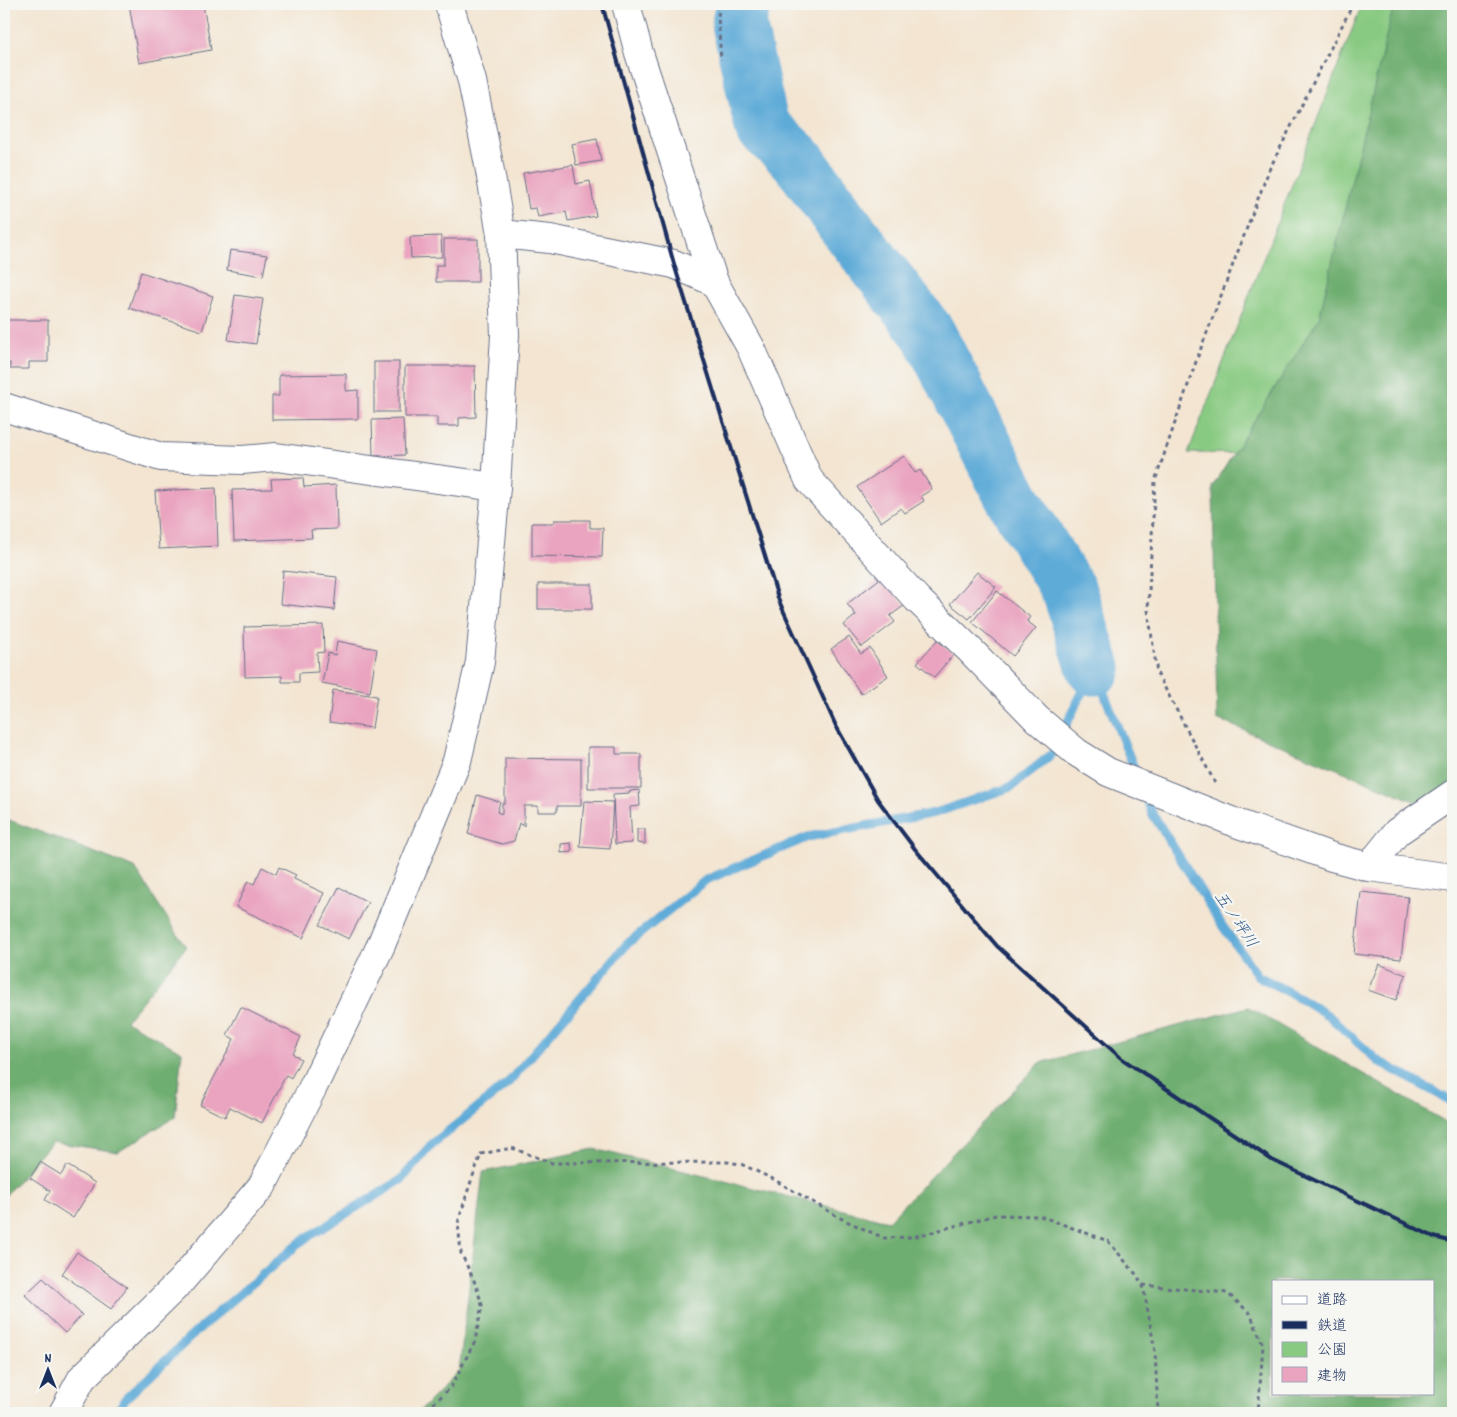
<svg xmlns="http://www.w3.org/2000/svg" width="1457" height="1417" font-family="Dekko,'Klee One',sans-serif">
	<rect width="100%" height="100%" fill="#f6f6f2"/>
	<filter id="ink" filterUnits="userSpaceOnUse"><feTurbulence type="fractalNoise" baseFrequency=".02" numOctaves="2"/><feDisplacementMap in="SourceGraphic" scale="10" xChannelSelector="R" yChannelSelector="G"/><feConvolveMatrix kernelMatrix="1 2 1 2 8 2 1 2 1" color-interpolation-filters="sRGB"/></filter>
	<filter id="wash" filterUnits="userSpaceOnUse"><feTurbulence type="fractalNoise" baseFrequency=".0096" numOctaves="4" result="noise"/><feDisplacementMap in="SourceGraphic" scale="20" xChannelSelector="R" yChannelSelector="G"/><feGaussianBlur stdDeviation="1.12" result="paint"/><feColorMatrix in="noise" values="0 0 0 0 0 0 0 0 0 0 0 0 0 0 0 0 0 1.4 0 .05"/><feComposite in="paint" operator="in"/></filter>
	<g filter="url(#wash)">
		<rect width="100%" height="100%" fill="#f3e5d1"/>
		<path fill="#89ca82" stroke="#527c70" d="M1362,4H1453V456L1188,453Z"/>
		<g fill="#6eae70" stroke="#446e67" fill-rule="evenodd">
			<path d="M1394,4H1453V809L1445,814L1217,719L1213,486L1319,318Z"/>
			<path d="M4,818L135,868L186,947L126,1021L182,1052L175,1117L118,1152L52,1142L4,1197Z"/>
			<path d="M1248,1007L1453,1126V1413H418L459,1371L483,1172L594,1149L888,1221L1040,1063ZM1273,1281H1433V1393H1273Z"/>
		</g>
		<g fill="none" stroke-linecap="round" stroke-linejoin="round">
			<g stroke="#5fabd8" stroke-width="9">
				<path d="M1094,668L1138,778"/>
				<path d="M1144,793L1152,813L1221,924L1258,976L1300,998L1329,1016L1378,1061L1453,1102"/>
				<path d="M117,1413L125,1399L200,1328L303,1240L401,1180L431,1145L507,1084L627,944L706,880L808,837L935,813L1011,787L1052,754L1094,668"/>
			</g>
			<path stroke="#5fabd8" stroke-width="55" d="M743,4L739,24L762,127L797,159L847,228L928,333L1012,497L1069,591L1094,668"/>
		</g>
		<g id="blocks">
			<g fill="#eaa4c0">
				<path d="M129,4H203L211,50L139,63Z"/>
				<path d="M597,139L601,161L576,165L572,144Z"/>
				<path d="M573,165L576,184L590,181L596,216L568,221L566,212L538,217L536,208L529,209L523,173Z"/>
				<path d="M441,236L442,257L411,258L410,237Z"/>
				<path d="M444,239H478V282H436V265H444Z"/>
				<path d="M230,250L267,255L263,276L227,270Z"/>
				<path d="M141,272L213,296L202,331L129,308Z"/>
				<path d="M235,295L263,299L256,344L228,340Z"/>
				<path d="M4,320H48V362H29V369H10V363H4Z"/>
				<rect x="374" y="362" width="25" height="50"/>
				<path d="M405,366H475L476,417L459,418V426H437V417H405Z"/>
				<path d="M346,374V391L358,390V419L272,420V396H279V375Z"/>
				<path d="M403,419L405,455L373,456L372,420Z"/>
				<path d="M904,456L915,473L920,470L932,489L921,496L924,501L905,513L901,508L881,522L857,487Z"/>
				<path d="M303,478L304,487L336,485L337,529L311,530L312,538L234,541L232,490L272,489L271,479Z"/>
				<path d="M216,488L218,546L159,549L155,491Z"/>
				<path d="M554,520H590V528H603L602,557L532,556V523H554Z"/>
				<path d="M283,571L337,577L334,610L280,604Z"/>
				<path d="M977,572L996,587L969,619L950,604Z"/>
				<path d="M882,577L905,605L890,616L895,622L862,647L844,625L856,615L847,604Z"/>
				<rect x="538" y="584" width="54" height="25"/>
				<path d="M997,591L1030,617L1027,621L1036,628L1013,656L972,622Z"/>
				<path d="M323,625L324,652L317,653L318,672L299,673V682H282V676L245,677L244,627Z"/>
				<path d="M849,637L861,654L870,648L888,676L861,694L831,649Z"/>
				<path d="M937,640L954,654L934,677L917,663Z"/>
				<path d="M337,641L377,649L370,692L322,683L328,653L335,655Z"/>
				<path d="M333,690L377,696L372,728L329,722Z"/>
				<path d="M588,747H616V754H641V788H588Z"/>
				<path d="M505,758L581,759V806H557V812H538V806H524V826L519,823L514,841L502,844L468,834L477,795L500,802L497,812L502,814V803H505Z"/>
				<path d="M639,790L640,806L630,807L632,843L615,844L613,794L630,793V791Z"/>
				<path d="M584,801L613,802L610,849L580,847Z"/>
				<path d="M637,829H645V844L637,843Z"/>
				<path d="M571,843L572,852L561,853V844Z"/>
				<path d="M262,867L276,874L279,867L296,875L294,879L324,893L303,938L236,907L248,881L254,884Z"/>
				<path d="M339,887L368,902L349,939L320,925Z"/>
				<path d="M1361,892L1408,897L1401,959L1354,954Z"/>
				<path d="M1379,964L1406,975L1396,1000L1368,990Z"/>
				<path d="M241,1007L301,1037L293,1054L301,1059L291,1078L286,1075L262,1123L230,1107L225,1117L200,1105L234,1039L227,1035Z"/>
				<path d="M40,1162L61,1175L67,1165L95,1183L73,1218L45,1200L50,1191L30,1178Z"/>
				<path d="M77,1252L127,1287L111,1309L62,1274Z"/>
				<path d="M43,1278L82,1315L65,1333L25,1295Z"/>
			</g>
		</g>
	</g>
	<g filter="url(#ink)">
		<use href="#blocks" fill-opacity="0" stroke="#676f86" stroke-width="1"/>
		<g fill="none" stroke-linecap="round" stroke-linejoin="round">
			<g stroke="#676f86" stroke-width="30">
				<g id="minor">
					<path d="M626,4L639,53L714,282L751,348L809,480L917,599L972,652L1037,719L1076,752L1108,772L1236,823L1332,857L1369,867L1453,878"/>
					<path d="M501,234L550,239L674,264L714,282"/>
					<path d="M4,407L161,457L242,460L276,457L496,487"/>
					<path d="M1369,867L1397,832L1453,794"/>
					<path d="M63,1413L82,1378L180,1282L262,1186L313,1087L381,945L457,761L480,662L496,487L505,335L501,234L488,160L472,81L449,4"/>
				</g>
			</g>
			<g stroke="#676f86" stroke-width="3" stroke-dasharray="4 4" stroke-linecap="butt">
				<path d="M720,4L718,16L721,60"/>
				<path d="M1215,783L1157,673L1148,610L1155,481L1198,356L1269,170L1353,4"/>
				<path d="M1143,1285L1227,1293L1250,1313L1263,1345L1258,1413"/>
				<path d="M420,1413L431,1406L451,1387L475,1341L482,1305L476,1285L461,1253L458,1223L469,1187L481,1154L512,1148L552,1163L727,1162L741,1164L773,1179L844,1220L884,1238L913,1237L996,1215L1040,1216L1108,1241L1135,1273L1143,1285L1155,1351L1158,1413"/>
			</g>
			<use href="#minor" stroke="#fff" stroke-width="28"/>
			<path stroke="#1b2f5e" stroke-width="4" d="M602,4L674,264L779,601L836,726L878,800L915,849L997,946L1121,1058L1272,1160L1434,1237L1453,1242"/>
		</g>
	</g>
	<g text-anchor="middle" stroke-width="4.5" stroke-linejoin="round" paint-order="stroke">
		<g font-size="16" font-style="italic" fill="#335a89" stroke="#f6f6f2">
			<text transform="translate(1237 919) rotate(56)" y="6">五ノ坪川</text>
		</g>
	</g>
	<rect width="1457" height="1417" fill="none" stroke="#f6f6f2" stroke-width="20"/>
	<rect x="1272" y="1280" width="162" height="115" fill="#f6f6f2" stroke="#9ea6b7"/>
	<rect x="1282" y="1296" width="25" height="8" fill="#ffffff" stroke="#9ea6b7"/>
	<text x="1317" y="1304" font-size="15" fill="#1b2f5e">道路</text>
	<rect x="1282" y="1321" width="25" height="8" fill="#1b2f5e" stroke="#9ea6b7"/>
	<text x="1317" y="1330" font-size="15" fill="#1b2f5e">鉄道</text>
	<rect x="1282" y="1342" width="25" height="15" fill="#89ca82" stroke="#9ea6b7"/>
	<text x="1317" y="1354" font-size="15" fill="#1b2f5e">公園</text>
	<rect x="1282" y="1367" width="25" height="15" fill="#eaa4c0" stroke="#9ea6b7"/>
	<text x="1317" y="1380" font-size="15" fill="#1b2f5e">建物</text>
	<g transform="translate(48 1370)" stroke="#f6f6f2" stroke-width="4" paint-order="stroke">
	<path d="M0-4L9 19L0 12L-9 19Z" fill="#1b2f5e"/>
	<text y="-8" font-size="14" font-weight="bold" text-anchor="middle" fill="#1b2f5e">N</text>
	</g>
</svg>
